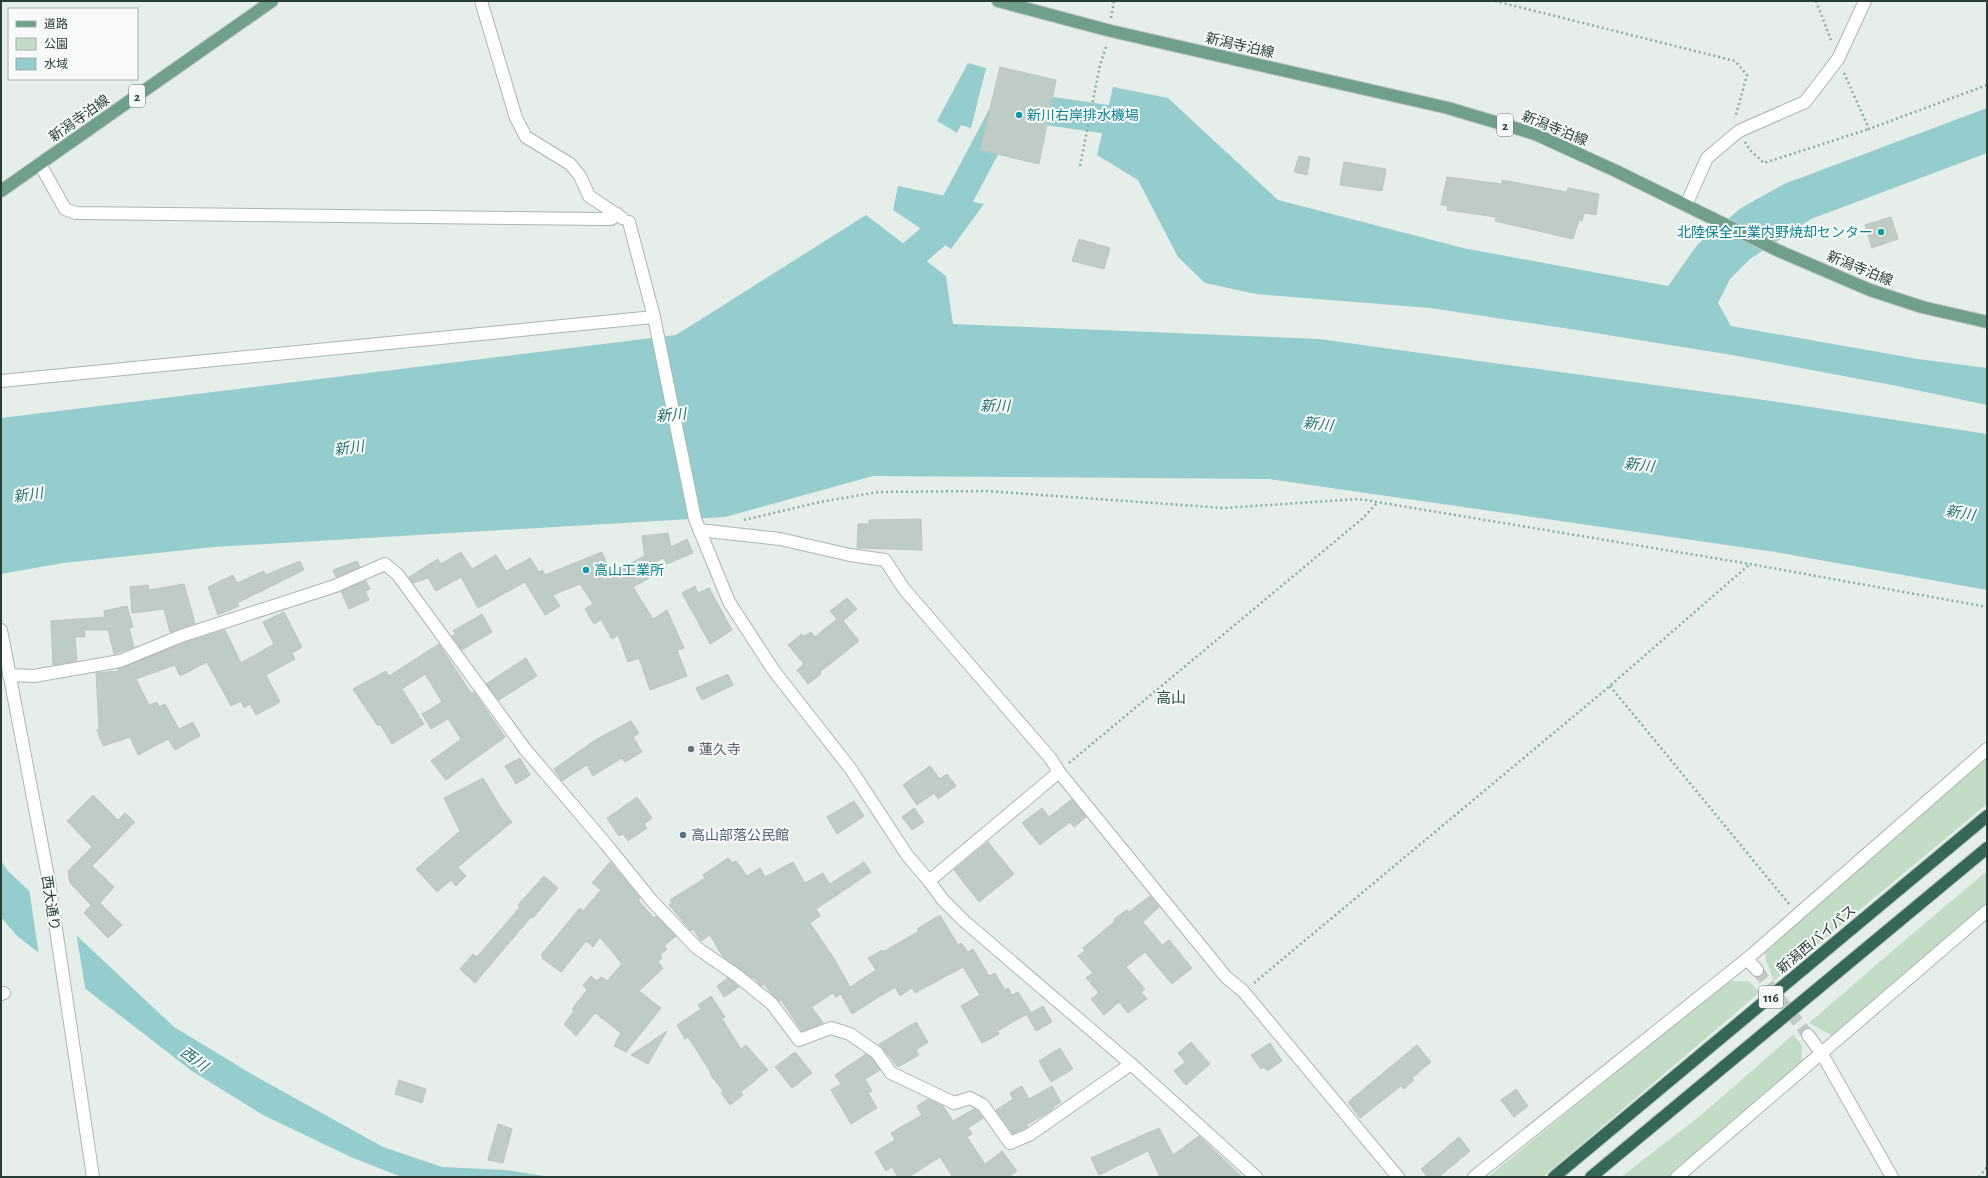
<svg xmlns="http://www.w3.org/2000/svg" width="1988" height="1178" font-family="'Alegreya Sans','Noto Sans JP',sans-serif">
	<rect width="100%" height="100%" fill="#e6eee9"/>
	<g fill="#c2dcc5">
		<path d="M1987,758V804L1773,982C1772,970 1764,962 1765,950L1791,929Z"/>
		<path d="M1987,871V906L1833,1036L1809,1023L1898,946Z"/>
		<path d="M1732,981H1748L1760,992L1543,1177H1488L1723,985Z"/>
		<path d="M1793,1035L1802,1045V1060L1786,1079L1671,1177H1621L1700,1116Z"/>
	</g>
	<g fill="#95cccd">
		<path d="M968,63L986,68L971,128L961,125L957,133L937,121Z"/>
		<path d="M1113,87L1168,98L1278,200L1463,248L1668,286L1698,244L1741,208L1784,184L1987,108V153L1811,219L1750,259L1730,279L1718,303L1731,326L1918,359L1987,368V405L1897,386L1732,355L1570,329L1430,308L1256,294L1205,283L1178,257L1138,180L1097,155Z"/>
		<path d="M898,186L984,204L951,249L893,210Z"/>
		<path d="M866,215L946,276L953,324L1319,339L1771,401L1987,434V590L1775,552L1269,479L873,476L725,517L214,547L63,563L1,574V418L676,335Z"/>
		<path d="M1,861L8,871L174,1027L255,1076L383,1147L442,1167L506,1170L550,1177H402L353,1158L263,1115L192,1071L17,936L1,917Z"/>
	</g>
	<path fill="#e6eee9" d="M29,888L76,932L86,993L39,956Z"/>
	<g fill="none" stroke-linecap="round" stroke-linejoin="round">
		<path stroke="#95cccd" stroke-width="29" d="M884,279L942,229L1008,105L1125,122L1140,136"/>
	</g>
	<g fill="#bfcbc5" stroke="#b9c7bf">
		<path d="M1000,67L1056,80L1039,164L980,150Z"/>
		<path d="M1299,156L1310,158L1307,175L1294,172Z"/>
		<path d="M1344,162L1386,169L1382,191L1340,185Z"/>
		<path d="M1447,177L1502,184V180L1567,192L1568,188L1599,194L1596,215L1584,213L1582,221L1579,220L1573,239L1495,221L1496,217L1447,210L1448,206L1441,205Z"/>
		<path d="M1891,217L1898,239L1872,248L1865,225Z"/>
		<path d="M1079,239L1110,248L1104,269L1072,261Z"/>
		<path d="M921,519L922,550L857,548L858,524H869V520Z"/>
		<path d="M668,533L671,547L687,539L693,553L667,564L663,558L648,566L653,576L633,587L653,619L667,610L684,648L677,650L687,676L650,690L639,658L628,662L618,635L612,639L601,620L594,624L585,609L593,604L580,584L553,595L560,606L545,615L525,582L478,608L461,577L436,591L428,578L413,583L409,577L438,559L441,564L461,552L472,569L496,555L506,571L530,558L539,572L542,570L545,575L602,552L611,574L644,556L645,559L642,536Z"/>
		<path d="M300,561L304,570L237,603L239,606L218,615L208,587L233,575L237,583L264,571L265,575Z"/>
		<path d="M357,561L360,567L336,577L333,570Z"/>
		<path d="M366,581L370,589L365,591L369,600L349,609L341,591Z"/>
		<path d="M184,584L195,623L170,632L164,609L132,613L130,587L148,585L149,590Z"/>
		<path d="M695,586L698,593L709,588L732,630L710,644L682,593Z"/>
		<path d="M847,598L857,609L843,621L859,641L820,672L821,674L808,684L797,670L804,664L788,645L802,634L804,636L811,632L815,637L837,619L830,611Z"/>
		<path d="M127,606L133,627L129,628L134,647L114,654L108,630H84L85,637H75L77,661L53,665L51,621L105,617L104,611Z"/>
		<path d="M284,612L302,647L292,653L295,659L266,675L280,702L256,715L250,704L244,708L241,701L231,706L207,662L180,676L175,665L136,679L149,705L157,702L159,707L165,704L179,729L193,722L200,736L175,750L168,739L138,755L130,737L103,746L97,730L99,729L96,673L119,671L118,669L184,643L225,630L241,663L274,644L263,622Z"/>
		<path d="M482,614L492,632L462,650L452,636L456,634L453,631Z"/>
		<path d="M439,644L469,690L472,693L474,692L505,737L446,780L431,761L461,739L448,719L431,729L422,714L442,702L425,674L402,689L424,724L392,744L380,724L378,726L353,689L386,671L389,676Z"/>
		<path d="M526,658L537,676L499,700L486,684Z"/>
		<path d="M728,674L733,685L702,700L696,688Z"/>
		<path d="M631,721L639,733L633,737L642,752L625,762L622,758L593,776L587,765L562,781L554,769L595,740Z"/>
		<path d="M520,758L530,775L516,784L505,766Z"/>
		<path d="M930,766L940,779L947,774L956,786L938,799L934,793L917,805L903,785Z"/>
		<path d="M483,778L501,808L512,822L458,867L466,876L456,886L451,880L437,892L416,869L460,831L444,798Z"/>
		<path d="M93,795L118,820L125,813L135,822L92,866L114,887L100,903L122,925L108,938L84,913L91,905L70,883L68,871L92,847L67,821Z"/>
		<path d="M637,797L652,818L644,824L647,828L628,841L623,834L619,836L607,818Z"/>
		<path d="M1072,799L1086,817L1074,827L1070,822L1040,845L1022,823L1042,808L1049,817Z"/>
		<path d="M854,801L864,816L837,834L827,817Z"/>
		<path d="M914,808L924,822L912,830L902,817Z"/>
		<path d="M988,842L1014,874L979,902L954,870Z"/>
		<path d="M728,858L732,863L736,861L747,876L760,868L765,877L793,862L805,883L823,873L830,884L864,862L871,872L816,909L820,916L810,923L833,957L850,987L876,970L868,958L882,950L883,952L919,931L917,929L940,915L958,945L961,943L968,952L973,949L989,976L995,973L1005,990L1008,988L1012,995L1018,992L1031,1012L997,1031L999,1034L982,1043L961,1006L980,995L963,967L915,993L912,988L900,996L895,987L852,1014L841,994L836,997L833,993L812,1007L823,1023L802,1031L781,1000L779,1001L770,992L764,984L761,986L753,977L752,978L723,957L710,935L701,941L693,929L691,931L669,905L672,903L670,900L705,878L703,875Z"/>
		<path d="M610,862L640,898L638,900L654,918L656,916L676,936L664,946L667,949L660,955L662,958L658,962L663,968L639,991L661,1008L626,1052L614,1046L621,1033L595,1013L576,1036L564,1024L574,1011L572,1009L587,990L583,985L591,976L597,981L601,977L607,981L622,964L600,937L593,947L586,941L561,972L542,958L543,956L541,955L580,908L583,911L601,890L592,883Z"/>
		<path d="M544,876L558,888L533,918L531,917L475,983L460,969L473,954L477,957L520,907L518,905Z"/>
		<path d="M1150,896L1159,907L1143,922L1162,945L1169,940L1192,968L1172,984L1145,952L1126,967L1145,989L1141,992L1147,999L1128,1013L1119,1002L1104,1015L1091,999L1099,993L1086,978L1093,973L1078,956L1085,951L1083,948L1115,921L1114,919L1127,910L1129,912Z"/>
		<path d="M728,978L739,987L724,997L717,986Z"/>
		<path d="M711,996L725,1017L722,1019L741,1049L746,1045L768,1070L741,1092L743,1095L730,1105L721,1093L723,1091L710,1074L711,1073L688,1037L685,1039L677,1025L701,1009L698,1005Z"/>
		<path d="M1043,1006L1052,1022L1036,1031L1027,1015Z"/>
		<path d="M916,1022L928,1042L916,1050L919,1055L898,1067L879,1044Z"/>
		<path d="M667,1031L648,1064L631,1055Z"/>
		<path d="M1191,1042L1210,1064L1186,1085L1174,1071L1185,1062L1178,1053Z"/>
		<path d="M1270,1043L1282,1061L1267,1071L1264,1067L1261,1069L1251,1055Z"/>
		<path d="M1417,1045L1431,1062L1412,1078L1414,1080L1404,1089L1401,1086L1360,1118L1348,1102Z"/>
		<path d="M1060,1048L1073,1069L1051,1082L1039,1061Z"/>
		<path d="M795,1052L812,1073L792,1088L775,1067Z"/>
		<path d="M866,1054L872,1058L880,1070L865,1079L872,1091L868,1093L877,1108L851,1124L831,1090L841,1084L835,1075Z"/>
		<path d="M399,1080L426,1089L422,1103L395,1094Z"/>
		<path d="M1022,1086L1029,1099L1052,1086L1061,1102L1053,1107L1054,1108L1049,1112L1026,1125L1028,1127L1025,1128L1013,1134L996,1110L1013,1099L1010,1093Z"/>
		<path d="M1516,1089L1528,1106L1514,1117L1501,1100Z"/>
		<path d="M928,1099L943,1106L953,1121L974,1109L978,1111L983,1118L968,1128L972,1134L967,1137L985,1164L1002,1151L1017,1171L1009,1177H953L940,1157L909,1177H898L892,1167L886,1171L875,1152L895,1140L891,1133L922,1115L917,1106Z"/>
		<path d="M498,1124L512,1129L503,1163L488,1160Z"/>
		<path d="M1159,1128L1173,1155L1199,1136L1242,1177H1160L1148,1151L1099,1175L1091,1158Z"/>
		<path d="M1459,1137L1470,1151L1439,1177H1428L1421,1169Z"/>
	</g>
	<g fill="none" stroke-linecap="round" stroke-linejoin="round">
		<path stroke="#c0cbc5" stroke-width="12" stroke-dasharray="12 6" stroke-linecap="butt" d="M1757,970L1808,1035"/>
		<g stroke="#a9b6af" stroke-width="14">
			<g id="street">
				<path d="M481,1L516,118L526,137L570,164L580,176L589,196L622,218"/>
				<path d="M40,164L65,209L76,213L602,219H611L617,214"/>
				<path d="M1686,205L1707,158L1739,131L1805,102L1838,59L1865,1"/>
				<path d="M1,381L654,317"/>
				<path d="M699,530L780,539L850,555L885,560L904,589L1051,759L1059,772L1226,977L1243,991L1398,1177"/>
				<path d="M9,675L34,676L120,661L181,636L335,586L385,564L398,575L525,749L605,843L652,901L697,948L739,977L772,1004L799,1040L831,1028L850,1034L877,1053L891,1073L954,1103L970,1098L983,1105L1010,1143L1029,1135L1131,1064"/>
				<path d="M929,881L1059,772"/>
				<path d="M1747,959L1757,970"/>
				<path d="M1,994L4,993"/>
				<path d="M1808,1035L1822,1054L1892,1177"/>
				<path d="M1474,1177L1747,959L1987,749"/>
				<path d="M1677,1177L1987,911"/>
			</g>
		</g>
		<g stroke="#a6b8b0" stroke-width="14">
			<g id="secondary">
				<path d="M629,222L654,317L695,519L729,602L774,671L850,768L907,855L929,881L943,900L964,921L1131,1064L1256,1177"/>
				<path d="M1,630L49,882L93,1177"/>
			</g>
		</g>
		<g stroke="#c3c9c6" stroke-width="14">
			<g id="primary">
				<path d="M998,1L1111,31L1448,108L1535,134L1616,171L1779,251L1870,290L1922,307L1987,322"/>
				<path d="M1,191L272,1"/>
			</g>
		</g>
		<g stroke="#c3c9c6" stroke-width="14">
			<g id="highway">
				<path d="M1554,1177L1987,816"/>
				<path d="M1591,1177L1987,848"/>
			</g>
		</g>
		<g stroke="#8aae9e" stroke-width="2.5" stroke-dasharray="2 3" stroke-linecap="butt">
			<path d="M1495,1L1735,61L1747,75L1735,118"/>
			<path d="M1816,1L1831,40"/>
			<path d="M1111,18L1114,1"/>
			<path d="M1844,73L1869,129L1987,85"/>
			<path d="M1745,142L1750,150L1764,163L1869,129"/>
			<path d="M1080,166L1100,65L1107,44"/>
			<path d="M744,520L820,502L878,492L986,491L1224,508L1359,499L1750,564L1987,607"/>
			<path d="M1610,686L1790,905"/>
			<path d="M1069,763L1363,518L1377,503"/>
			<path d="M1254,983L1604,691L1750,564"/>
			<path d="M1979,1177L1987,1167"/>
		</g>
		<use href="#street" stroke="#fff" stroke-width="12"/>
		<use href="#secondary" stroke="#fff" stroke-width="12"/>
		<use href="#primary" stroke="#709f8c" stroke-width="12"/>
		<use href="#highway" stroke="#356857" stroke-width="12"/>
	</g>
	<g fill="#0f9aa8" stroke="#f7faf8" stroke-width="1.5">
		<circle cx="1019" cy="115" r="4"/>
		<circle cx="1881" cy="232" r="4"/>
		<circle cx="586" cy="570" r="4"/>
	</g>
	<circle fill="#6b7280" stroke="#f7faf8" stroke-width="1.5" cx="691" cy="749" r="4"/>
	<circle fill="#5c6f8a" stroke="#f7faf8" stroke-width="1.5" cx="683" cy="835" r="4"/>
	<g text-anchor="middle" stroke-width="4" stroke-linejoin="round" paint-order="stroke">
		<g fill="#f7faf8" stroke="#657670" stroke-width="1">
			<rect x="129" y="85" width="16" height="22" rx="3"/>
			<rect x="1497" y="114" width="16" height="22" rx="3"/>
			<rect x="1759" y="986" width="24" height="22" rx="3"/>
		</g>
		<g font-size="13" font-weight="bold" fill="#273e35">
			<text x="137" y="101">2</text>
			<text x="1505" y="130">2</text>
			<text x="1771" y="1002">116</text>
		</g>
		<g font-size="14" fill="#273e35" stroke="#f7faf8">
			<text transform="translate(1240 45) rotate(13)" y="5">新潟寺泊線</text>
			<text transform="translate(79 118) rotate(-35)" y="5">新潟寺泊線</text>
			<text transform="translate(1555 128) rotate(22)" y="5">新潟寺泊線</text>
			<text transform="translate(1860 268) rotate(22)" y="5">新潟寺泊線</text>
			<text transform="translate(51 903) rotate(81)" y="5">西大通り</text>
			<text transform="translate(1816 939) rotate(-40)" y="5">新潟西バイパス</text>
		</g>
		<g font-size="14" fill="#0d838f" stroke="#f7faf8" text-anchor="start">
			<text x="1027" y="120">新川右岸排水機場</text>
			<text x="1873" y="237" text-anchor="end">北陸保全工業内野焼却センター</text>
			<text x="594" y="575">高山工業所</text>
		</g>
		<g font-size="14" fill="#5b616d" stroke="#f7faf8" text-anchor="start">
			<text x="699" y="754">蓮久寺</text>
		</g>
		<g font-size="14" fill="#4e5e75" stroke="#f7faf8" text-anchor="start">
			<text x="691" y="840">高山部落公民館</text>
		</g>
		<g font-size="15" font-style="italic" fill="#267375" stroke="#f7faf8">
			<text x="995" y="411">新川</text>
			<text transform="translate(671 415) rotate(-5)" y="5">新川</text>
			<text transform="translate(1318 424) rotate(7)" y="5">新川</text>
			<text transform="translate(349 448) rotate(-8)" y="5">新川</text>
			<text transform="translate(1639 465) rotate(7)" y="5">新川</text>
			<text transform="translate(28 495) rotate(-8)" y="5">新川</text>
			<text transform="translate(1960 513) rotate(9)" y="5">新川</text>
			<text transform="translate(194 1059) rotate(36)" y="5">西川</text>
		</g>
		<g font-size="15" fill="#244f3f" stroke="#f7faf8">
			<text x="1171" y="703">高山</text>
		</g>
	</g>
	<rect width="1988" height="1178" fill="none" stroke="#273e35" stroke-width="4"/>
	<rect x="8" y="8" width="130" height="72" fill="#f7faf8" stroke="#a4afaa"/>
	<rect x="16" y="21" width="20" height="6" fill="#709f8c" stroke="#a4afaa"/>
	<text x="44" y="28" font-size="12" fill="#273e35">道路</text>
	<rect x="16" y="38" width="20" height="12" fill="#c2dcc5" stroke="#a4afaa"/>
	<text x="44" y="48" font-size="12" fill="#273e35">公園</text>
	<rect x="16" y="58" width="20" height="12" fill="#95cccd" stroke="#a4afaa"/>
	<text x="44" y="68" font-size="12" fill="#273e35">水域</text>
</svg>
